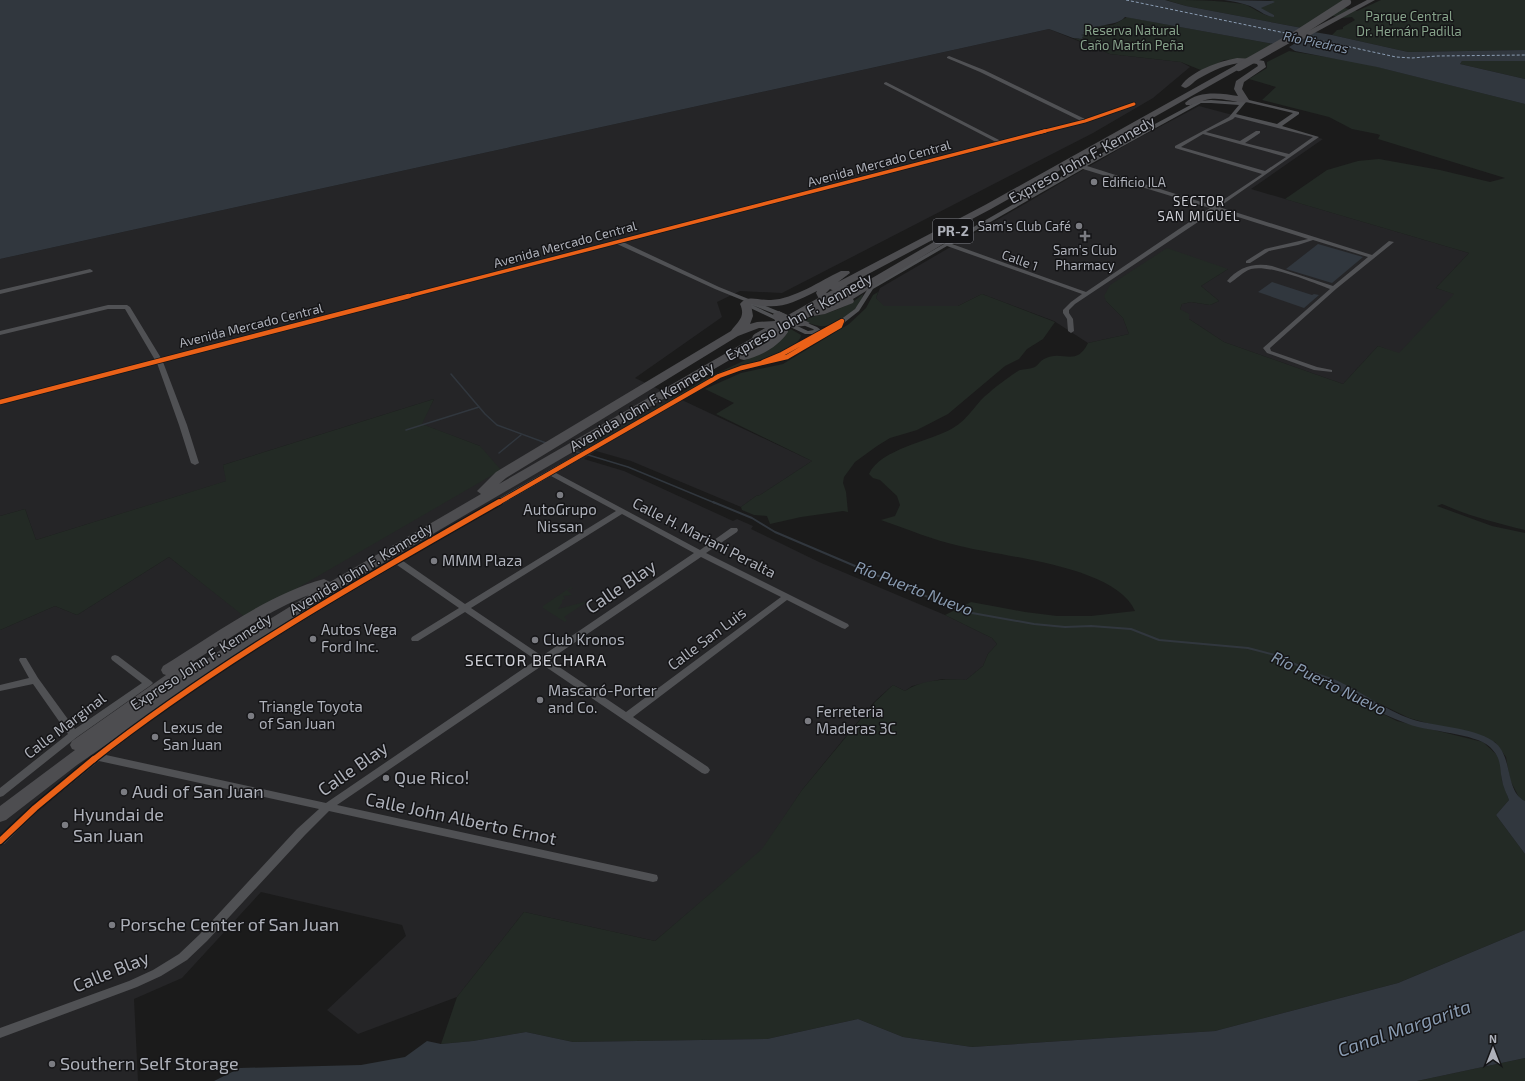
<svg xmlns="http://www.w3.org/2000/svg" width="1525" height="1081" font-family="'Exo 2',sans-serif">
	<rect width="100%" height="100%" fill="#1b1b1b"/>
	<g fill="#252527">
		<path d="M1049,29L1110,54L1181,62L1190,67L1153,98L1093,133L782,293L740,291L717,302L722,317L635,378L812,461L760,495L756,496L741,507L631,461L596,451L584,459L624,471L733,521L737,519L753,526L751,529L819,562L945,615L992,638L997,644L988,654L983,666L966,680L942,679L912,686L905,691L893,685L874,702L802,790L763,849L655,941L524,912L457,997L358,1034L327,1010L406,936L402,925L261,892L182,978L134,999L138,1081H0V630L55,606L77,615L169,557L247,618L480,446L421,424L434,399L223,465L227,481L36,540L25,509L0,516V259Z"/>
		<path d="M1199,106L1323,139L1251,189L1469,253L1436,288L1455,294L1399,354L1378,346L1343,384L1224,342L1189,319L1180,309L1182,304L1191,302L1210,305L1219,301L1201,286L1228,269L1106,301L1123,318L1129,334L1088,343L1054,321L982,294L958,306H883L876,298L880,288L1133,141Z"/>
	</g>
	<g fill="#232a25">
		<path d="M1166,0C1191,0 1218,0 1243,4C1255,7 1262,18 1274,15L1260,8L1273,1L1268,0H1345L1336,6L1357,11L1381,0H1525V50L1408,52L1332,35L1337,30L1343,29V27L1355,20L1352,17L1343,18L1323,14L1302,28L1186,6Z"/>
		<path d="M1127,17L1137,19L1274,44L1248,59L1224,60L1203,71L1181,62L1110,54L1073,38L1079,39L1083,31H1094C1099,23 1104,26 1112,25C1116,24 1123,19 1127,17Z"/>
		<path d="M1289,51L1358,62L1525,104V530C1496,523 1469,516 1442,504L1437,506L1492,526L1525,533V801L1520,799L1510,780L1506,757L1495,742L1409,718L1368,698L1337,681L1308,670L1373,709L1397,721L1483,742L1496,754L1500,761L1502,781L1509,800L1496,815L1525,854V930L1398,983L1215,1031L972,1047L903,1037L858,1019L767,1039L573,1042L526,1032L473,1041L441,1044L457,997L524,912L655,941L762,849L802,790L875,702L893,685L905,691C923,679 946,679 966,680L983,666L988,654L997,644L992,638L945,615L971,602L1025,612L1057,616H1091L1135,611C1116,566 1004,557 960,546C933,540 907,529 881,520L895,516L900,505L897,496L880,480L873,478L869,474C880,449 931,441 953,428C969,419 976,402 990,392C994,388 1017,371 1020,370C1024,369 1030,369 1035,367C1038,365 1040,361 1044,359C1062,349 1076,368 1088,343L1129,334L1123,318L1106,301L1104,296L1110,285L1167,248L1228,269L1201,286L1219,301L1210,305L1191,302L1182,304L1180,309L1189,314V319L1224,342L1343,384L1378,346L1399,353L1454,294L1436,288L1469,253L1285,199L1327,170L1358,161L1379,159L1440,170L1490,182L1505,178L1378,139L1380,135L1377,134L1352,129L1329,117L1262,100L1276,87L1249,79L1267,68V62Z"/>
		<path d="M1462,61H1525V79L1460,64Z"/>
		<path d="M878,292L876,298L884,306H958L982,294L1055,322L1043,339L1027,349L1019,359L1005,366L948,414L917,430L890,438L877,446L855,462L844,477L843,483L846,492L848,512L843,511L801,517L770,524L767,516L754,515L742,510L741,507L756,496L760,495L812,461L716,414L734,403L705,389L741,373L783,364L849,324L866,308L873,295Z"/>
		<path d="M863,294C862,308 840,324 825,326C817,327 810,323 803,321C810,317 816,316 824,314C838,310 852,304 863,294Z"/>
		<path d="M789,328L801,335C800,352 735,367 721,373L585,448L583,447L636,419L707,378L769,349L785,331Z"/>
		<path d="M434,399L422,424L480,446L501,470L246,618L169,557L77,615L55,606L0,630V516L25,509L36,540L226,481L223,465Z"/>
		<path d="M571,587L573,588L567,590L572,595L563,596L565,599L562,600V603L558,609L588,601L564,617L567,620L565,622L543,608V606Z"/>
		<path d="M1525,1058V1081H1417Z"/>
	</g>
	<g fill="#31373e">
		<path d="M0,0H1165L1186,6L1302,28L1274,44L1125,17C1120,24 1106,24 1096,27L1094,30L1100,32H1083L1085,34L1081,35L1084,36L1082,37L1083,39L1073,38L1049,29L0,259Z"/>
		<path d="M1224,0L1273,1L1275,2L1261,8L1274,15V17C1264,16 1261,11 1250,6C1242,3 1232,1 1224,0Z"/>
		<path d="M1314,32L1332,35L1408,52L1525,50V61H1462L1460,64L1525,79V104L1377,67L1295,51L1289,47Z"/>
		<path d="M1318,244L1363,257L1332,283L1286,269Z"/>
		<path d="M1272,282L1312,295L1314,294L1319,295L1304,308L1258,292Z"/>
		<path d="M1306,669C1316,673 1328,676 1338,681C1362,692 1385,710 1411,719C1436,727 1472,727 1493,741C1514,755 1504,791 1525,801V854L1496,815L1509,800C1507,794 1503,787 1502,780C1499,765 1502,759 1490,747C1475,733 1429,732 1408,724C1372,711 1338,690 1306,669Z"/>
		<path d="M1525,930V1058L1417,1081H214L240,1068L361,1065L405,1057L427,1041L441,1044L473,1041L526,1032L573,1042L767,1039L858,1019L903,1037L972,1047L1215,1031L1398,983Z"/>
	</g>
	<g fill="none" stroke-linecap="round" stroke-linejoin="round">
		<g stroke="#31373e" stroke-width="1.5">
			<path d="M451,374L485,414L497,425L546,443"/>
			<path d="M406,430L479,407"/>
			<path d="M571,451L581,453"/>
			<path d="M499,453L521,435"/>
			<path d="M585,454L628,467L715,503"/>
		</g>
		<path stroke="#31373e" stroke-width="2" d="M713,502L752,518L775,532L961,611L1034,624L1065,627L1091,626L1131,629L1159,640L1248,648L1275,655L1308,670"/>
		<g stroke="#899bb1" stroke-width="1" stroke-dasharray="3 2" stroke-linecap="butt">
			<path d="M1126,0L1290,34"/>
			<path d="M1304,37L1396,57L1412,58L1437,56L1525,55"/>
		</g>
		<g fill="#505154" fill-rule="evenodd">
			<path d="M949,56L984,70L1085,119L1132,103L1136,104L1087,122L623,242L719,287L817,327L821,330L840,320L855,309L869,287L1125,140L1198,101L1211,100L1237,102H1241L1245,99L1299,112V114L1282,126L1319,137L1219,207L1372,255L1389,241L1394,242L1336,289L1270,348L1271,351L1317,367L1332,370V372L1314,370L1267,353L1263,348L1330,289C1311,282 1269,264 1251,269C1242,272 1237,279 1230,283L1227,281C1238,267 1255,262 1272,266L1333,286L1368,257L1313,240L1298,245L1269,251L1250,263H1246V261L1265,249L1308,239L1216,210L1075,304L1069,310V313L1073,319L1074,331L1071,333L1068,331L1067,319L1063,313V310L1071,302L1082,294L947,246L873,289L859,311L845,322L842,327L789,358L743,369L721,377L556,473L700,550L731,528H737L738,530L737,532L706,553L848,624L849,626L845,629L842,628L787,600L633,717L708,767L710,770L708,773L705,774L702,773L543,665L337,805L653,874L657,875L658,878L657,881L653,882L329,811L305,835L207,941L187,960L161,976L137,987L0,1038V1028L129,981L153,970L179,954L199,935L297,829L319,809L99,761L38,811L4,844L0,845V835C116,727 249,644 385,564C495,500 606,438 717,375L739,367L760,361L780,353L813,334H805L744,305V303L747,302L715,289L617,244L163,362L187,425L199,463L195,465L191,463L179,425L157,363L0,404V400L155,360L125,309H108L0,335V331L108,305H127L130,307L161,358L996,142L884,84V83L886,82L1001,141L1081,121L980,72L947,58V57ZM1246,102L1293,113L1277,124L1236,114ZM1201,103H1211L1239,105L1229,117L1175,146V148L1262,174L1214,206L1087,166ZM1235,117L1313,137L1289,154L1245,143L1260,133V131H1256L1240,141L1206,132L1233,119ZM1203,134L1286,157L1265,171L1181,147ZM1083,169L1210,208L1086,292L952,244ZM752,305L813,329L814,330L808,331ZM551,476L616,511L465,604L403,561ZM622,514L694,553L542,656L471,608ZM701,557L781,597L626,712L549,660ZM397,565L459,608L412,637L411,639L412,641H418L465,612L536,660L326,803L106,755C197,683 297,623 397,565Z"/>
			<path d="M90,269L93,271L92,272L0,294V290Z"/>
			<path d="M115,655L118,656L151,681L153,683L151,685L77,737L3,796L0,797V788L68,734L33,684L0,691V685L29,678L19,660L20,658H26L38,678L75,729L142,683L112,660L111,658L112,656Z"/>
		</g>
		<g fill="#4d4d50" fill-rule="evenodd">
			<path d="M1367,0H1375L1296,43H1293L1289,41Z"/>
			<path d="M1237,58L1253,59L1264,61L1266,67L1244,82L1242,89L1249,100L1248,102C1239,104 1222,97 1210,99C1202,100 1194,106 1186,105L1185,103C1198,90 1222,93 1238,96L1234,89L1236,81L1258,66L1257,64C1235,59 1216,69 1198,79C1193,82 1190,87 1185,88L1181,86C1191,71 1220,61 1237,58Z"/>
			<path d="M1236,65H1239L1243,67L991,209L838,290L834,291L830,289L826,293L835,296L843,295L944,236H952L953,238L853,299L854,301L853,303L825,314L797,319L791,316L793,314L819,309L836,302L819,299L816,293L817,291C790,304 781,310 751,304L753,316L750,324L757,322L775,321L773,314L779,311L785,314L786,320H804L810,323L804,326L787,327L788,332C778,347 761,356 744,360L740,359L738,357L740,355C753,349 769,345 776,332V328H759L738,336L506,478L499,484L754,337H762L764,339L762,341L344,586L244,649L77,765L6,820L0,822V806L75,750L72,749L70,745L72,741L166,675L163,674L161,670L163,666C212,636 268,594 324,579L330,582L481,494L477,491L496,472L731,331C738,321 746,317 740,304C748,294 759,301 771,300C794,299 820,281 841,271H849L850,273L838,282L985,205ZM309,595L234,641L192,669L188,665C227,641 266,611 309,595Z"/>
		</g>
		<path stroke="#4d4d50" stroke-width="8" d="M1239,67L1294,36L1347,2"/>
		<path stroke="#4d4d50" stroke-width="10" d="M832,297L845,290"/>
		<path stroke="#4d4d50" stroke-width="12" d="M758,339L834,296"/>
		<g stroke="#151517" stroke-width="4.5">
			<path id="cycleway-far4" d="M1041,132L1085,121L1134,104"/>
		</g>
		<g stroke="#151517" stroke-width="5">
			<path id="cycleway-far3" d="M405,297L1045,131"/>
		</g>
		<g stroke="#151517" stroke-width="6">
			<g id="cycleway-far2">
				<path d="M0,402L409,296"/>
				<path d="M498,503L719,376L741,368L787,357L840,326L842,321L782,354L763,362"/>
			</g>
		</g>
		<g stroke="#151517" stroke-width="8">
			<path id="cycleway-far1" d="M93,760C219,661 360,581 499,502"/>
		</g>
		<g stroke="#151517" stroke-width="9">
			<path id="cycleway" d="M0,841L35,808L94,759"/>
		</g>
		<use href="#cycleway-far4" stroke="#ea6118" stroke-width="3"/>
		<use href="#cycleway-far3" stroke="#ea6118" stroke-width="3.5"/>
		<use href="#cycleway-far2" stroke="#ea6118" stroke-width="4.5"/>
		<use href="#cycleway-far1" stroke="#ea6118" stroke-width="5.5"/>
		<use href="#cycleway" stroke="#ea6118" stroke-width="6"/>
	</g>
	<g fill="#7b7c82" stroke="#151517" stroke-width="1.5">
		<circle cx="1094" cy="182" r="4"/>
		<circle cx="1079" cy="226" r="4"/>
		<path d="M1083 230h4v4h4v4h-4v4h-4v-4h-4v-4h4z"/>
		<circle cx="560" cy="495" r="4"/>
		<circle cx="434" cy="561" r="4"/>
		<circle cx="313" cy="639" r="4"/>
		<circle cx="535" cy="640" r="4"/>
		<circle cx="540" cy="700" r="4"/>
		<circle cx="251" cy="716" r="4"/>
		<circle cx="808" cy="721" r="4"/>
		<circle cx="155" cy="737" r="4"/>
		<circle cx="386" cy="778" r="4"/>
		<circle cx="124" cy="792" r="4"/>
		<circle cx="65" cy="825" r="4"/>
		<circle cx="112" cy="925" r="4"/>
		<circle cx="52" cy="1064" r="4"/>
	</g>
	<g text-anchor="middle" stroke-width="3" stroke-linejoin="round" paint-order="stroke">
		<g font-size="13" fill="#87a38b" stroke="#151517">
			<text x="1409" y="21">Parque Central<tspan x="1409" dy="15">Dr. Hernán Padilla</tspan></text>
			<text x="1132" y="35">Reserva Natural<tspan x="1132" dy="15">Caño Martín Peña</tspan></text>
		</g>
		<g font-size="13" font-style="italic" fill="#899bb1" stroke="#151517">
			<text transform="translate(1316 42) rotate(12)" y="5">Río Piedras</text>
		</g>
		<g font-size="13" fill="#aeb1ba" stroke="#151517">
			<text transform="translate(879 163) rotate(-15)" y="5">Avenida Mercado Central</text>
			<text transform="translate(565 244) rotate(-15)" y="5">Avenida Mercado Central</text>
			<text transform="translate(1020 260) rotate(20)" y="5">Calle 1</text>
			<text transform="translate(251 325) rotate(-14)" y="5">Avenida Mercado Central</text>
		</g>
		<g font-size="13" fill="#aeb1ba" stroke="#151517" text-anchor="start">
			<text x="1102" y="187">Edificio ILA</text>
			<text x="1071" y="231" text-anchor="end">Sam's Club Café</text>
			<text x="1085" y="255" text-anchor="middle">Sam's Club<tspan x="1085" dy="15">Pharmacy</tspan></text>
		</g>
		<g font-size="13" letter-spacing="1" fill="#cfd0d7" stroke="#151517">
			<text x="1199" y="206">SECTOR<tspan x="1199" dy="15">SAN MIGUEL</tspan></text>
		</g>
		<rect fill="#151517" stroke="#808289" stroke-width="1" x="933" y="219" width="40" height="24" rx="3"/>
		<g font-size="14" font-weight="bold" fill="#aeb1ba">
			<text x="953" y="236">PR-2</text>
		</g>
		<g font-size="15" fill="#aeb1ba" stroke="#151517">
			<text transform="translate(1082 160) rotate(-29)" y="5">Expreso John F. Kennedy</text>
			<text transform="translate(799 317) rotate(-29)" y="5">Expreso John F. Kennedy</text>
			<text transform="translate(642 407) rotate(-30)" y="5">Avenida John F. Kennedy</text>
			<text transform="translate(704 538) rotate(27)" y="5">Calle H. Mariani Peralta</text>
			<text transform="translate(361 569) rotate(-31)" y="5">Avenida John F. Kennedy</text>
			<text transform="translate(707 639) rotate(-37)" y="5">Calle San Luis</text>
			<text transform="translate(201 662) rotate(-33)" y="5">Expreso John F. Kennedy</text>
			<text transform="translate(65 726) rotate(-37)" y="5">Calle Marginal</text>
		</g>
		<g font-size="15" fill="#aeb1ba" stroke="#151517" text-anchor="start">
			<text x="560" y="515" text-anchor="middle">AutoGrupo<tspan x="560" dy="17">Nissan</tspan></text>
			<text x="442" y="566">MMM Plaza</text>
			<text x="321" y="635">Autos Vega<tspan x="321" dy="17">Ford Inc.</tspan></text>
			<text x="543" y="645">Club Kronos</text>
			<text x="548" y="696">Mascaró-Porter<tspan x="548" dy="17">and Co.</tspan></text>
			<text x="259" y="712">Triangle Toyota<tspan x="259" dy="17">of San Juan</tspan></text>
			<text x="816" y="717">Ferreteria<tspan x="816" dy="17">Maderas 3C</tspan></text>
			<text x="163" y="733">Lexus de<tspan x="163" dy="17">San Juan</tspan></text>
		</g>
		<g font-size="16" font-style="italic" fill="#899bb1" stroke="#151517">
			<text transform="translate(914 588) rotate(21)" y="6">Río Puerto Nuevo</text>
			<text transform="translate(1329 683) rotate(26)" y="6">Río Puerto Nuevo</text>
		</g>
		<g font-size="16" letter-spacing="1" fill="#cfd0d7" stroke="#151517">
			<text x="536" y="666">SECTOR BECHARA</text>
		</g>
		<g font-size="18" fill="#aeb1ba" stroke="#151517">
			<text transform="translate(621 587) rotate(-34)" y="6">Calle Blay</text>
			<text transform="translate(353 769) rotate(-35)" y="6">Calle Blay</text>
			<text transform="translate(461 819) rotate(12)" y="6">Calle John Alberto Ernot</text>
			<text transform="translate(111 972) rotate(-22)" y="6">Calle Blay</text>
		</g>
		<g font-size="18" fill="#aeb1ba" stroke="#151517" text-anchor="start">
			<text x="394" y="784">Que Rico!</text>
			<text x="132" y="798">Audi of San Juan</text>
			<text x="73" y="821">Hyundai de<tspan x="73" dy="21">San Juan</tspan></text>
			<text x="120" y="931">Porsche Center of San Juan</text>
			<text x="60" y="1070">Southern Self Storage</text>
		</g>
		<g font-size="19" font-style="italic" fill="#899bb1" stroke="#151517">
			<text transform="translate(1404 1028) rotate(-19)" y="7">Canal Margarita</text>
		</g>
	</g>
	<g transform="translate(1493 1049)" stroke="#151517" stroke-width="3" paint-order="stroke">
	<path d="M0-3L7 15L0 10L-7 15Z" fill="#aeb1ba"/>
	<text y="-6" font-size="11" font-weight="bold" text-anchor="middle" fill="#aeb1ba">N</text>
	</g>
</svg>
